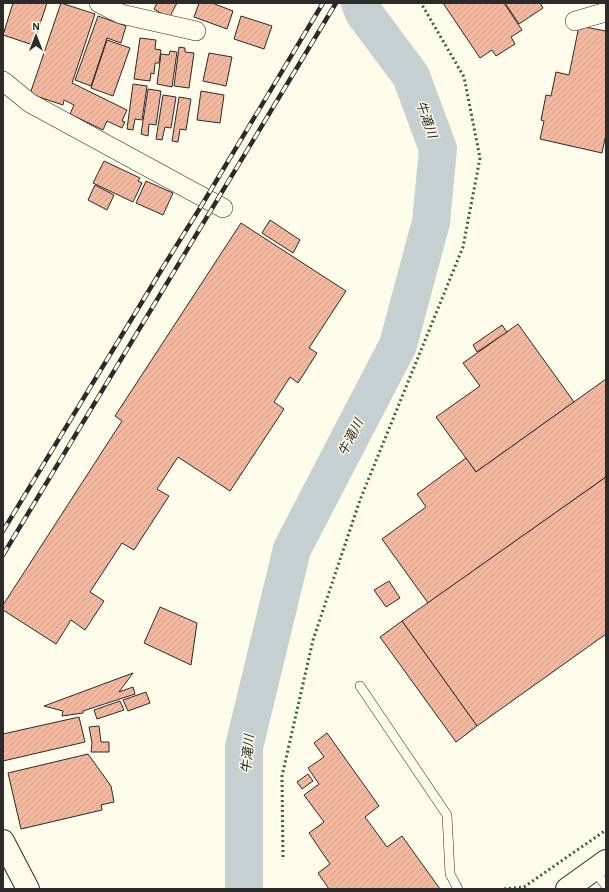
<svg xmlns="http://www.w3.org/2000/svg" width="609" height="892" font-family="'Alegreya Sans','Noto Sans JP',sans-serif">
	<defs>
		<pattern id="building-hatch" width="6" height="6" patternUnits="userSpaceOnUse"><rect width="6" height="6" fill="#f2b8a0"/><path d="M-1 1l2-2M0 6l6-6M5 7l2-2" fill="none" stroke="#d09e8a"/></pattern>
	</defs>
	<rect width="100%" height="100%" fill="#fdfbea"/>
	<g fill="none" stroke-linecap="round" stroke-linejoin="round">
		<path stroke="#c7d0d0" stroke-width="38" d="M244,889V747L292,549L398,345L431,222L438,149L411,76L364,13L360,3"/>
	</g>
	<g fill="url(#building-hatch)" stroke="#2b2b2b">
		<path d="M13,3H47L33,45L3,35Z"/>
		<path d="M61,3L95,14L72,83L127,110L122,121L125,122L122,128L107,121L103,130L70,114L74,105L64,100L63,105L30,94Z"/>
		<path d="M157,3H177L169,18L154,9Z"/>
		<path d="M199,3H212L233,11L227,29L194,17Z"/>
		<path d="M443,3H504L522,30L511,37L515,44L496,56L492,50L480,58Z"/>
		<path d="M505,3H540L543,8L519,24Z"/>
		<path d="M98,16L126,26L121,43L107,38L91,86L75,80Z"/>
		<path d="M241,16L272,26L264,49L234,39Z"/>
		<path d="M579,26L606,31V134L602,153L540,139L544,121L541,120L546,95L551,96L556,72L569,75Z"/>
		<path d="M140,38L156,40L155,49L161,50L159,63H155L154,74L151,73L150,81L134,79Z"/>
		<path d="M107,40L130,48L113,96L91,88Z"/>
		<path d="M179,47L185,48V52L194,53L189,88L174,86Z"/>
		<path d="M170,51L177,52L172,87L157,84L161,54L169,55Z"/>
		<path d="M209,53L232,57L226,86L203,81Z"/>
		<path d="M133,84L147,86L142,120L135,119L133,130L127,129Z"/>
		<path d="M148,89L161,91L156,125L149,124L148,136L141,134Z"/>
		<path d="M201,91L224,95L220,123L197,120Z"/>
		<path d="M163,95L176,97L171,128L165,127L162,140L156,139Z"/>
		<path d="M179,97L191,99L186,130L180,129L178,142L172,141Z"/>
		<path d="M104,161L140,178L138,181L142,183L133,202L93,183Z"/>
		<path d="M146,181L173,193L163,215L136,203Z"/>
		<path d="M95,185L114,195L107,210L88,200Z"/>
		<path d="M270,220L300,240L293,253L262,233Z"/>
		<path d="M241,223L346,291L309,348L317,353L298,383L290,377L274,402L284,409L230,491L178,457L157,489L169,496L134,550L122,543L90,592L104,601L85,630L71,620L56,644L3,610V605L122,421L115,416Z"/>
		<path d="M518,324L574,402L476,472L436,417L480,386L463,363Z"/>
		<path d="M502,325L507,332L477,352L473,345Z"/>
		<path d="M606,379V477L428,603L382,539L426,507L417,494L466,458L476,472Z"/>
		<path d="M606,477V634L477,726L402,621Z"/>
		<path d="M389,581L400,598L386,607L374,590Z"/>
		<path d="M160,607L197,623L191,665L144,643Z"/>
		<path d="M402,621L477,726L456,742L380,637Z"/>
		<path d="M133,673L119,692L133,687L135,694L83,711V713L62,716L63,711L44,706Z"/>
		<path d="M146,692L150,703L128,711L123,700Z"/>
		<path d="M120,701L124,710L97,719L94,710Z"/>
		<path d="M79,717L85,742L3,761V734Z"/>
		<path d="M99,726L101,742H109V752H91L92,743L89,727Z"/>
		<path d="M327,733L379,806L365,817L387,847L402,836L440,889H396L395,888L393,889H329L318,873L330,864L309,833L324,822L304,795L319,784L308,768L324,757L314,743Z"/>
		<path d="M88,754L111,786L114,802L101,805L102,810L21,829L8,773Z"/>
		<path d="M308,774L313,781L302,789L297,782Z"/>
	</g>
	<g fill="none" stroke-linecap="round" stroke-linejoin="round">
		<g stroke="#2b2b2b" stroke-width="10">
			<g id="service">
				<path d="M360,686L447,815L450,874L458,889"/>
				<path d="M594,870L606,886"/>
			</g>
		</g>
		<g stroke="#2b2b2b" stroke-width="20">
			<g id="minor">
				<path d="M99,3L121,14L196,31"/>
				<path d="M575,21L606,12"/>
				<path d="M3,81L30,103L223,208"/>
			</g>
		</g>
		<g stroke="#2b2b2b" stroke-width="24">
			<path id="secondary" d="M3,841L28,889"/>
		</g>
		<g stroke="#2b2b2b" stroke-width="24">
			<path id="primary" d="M567,889L606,861"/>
		</g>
		<use href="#service" stroke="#fdfbea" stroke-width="9"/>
		<use href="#minor" stroke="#fdfbea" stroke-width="19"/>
		<use href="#secondary" stroke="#fdfbea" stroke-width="22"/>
		<use href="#primary" stroke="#fdfbea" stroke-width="22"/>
		<g stroke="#2b2b2b" stroke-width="4.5">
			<g id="rail">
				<path d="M3,531L165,264L200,208L323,3"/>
				<path d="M3,555L336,3"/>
			</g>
		</g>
		<use href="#rail" stroke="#fdfbea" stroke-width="3" stroke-dasharray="9" stroke-linecap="butt"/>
		<g stroke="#34623c" stroke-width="3" stroke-dasharray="2 3" stroke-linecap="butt">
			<path d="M283,857L282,776L313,640L360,500L463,247L480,158L464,77L421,3"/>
			<path d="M504,889L524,887L606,830"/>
		</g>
	</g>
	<g text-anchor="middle" stroke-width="3" stroke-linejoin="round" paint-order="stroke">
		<g font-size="13" font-style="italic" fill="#2b2b2b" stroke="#fdfbea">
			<text transform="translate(427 119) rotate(70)" y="5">牛滝川</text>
			<text transform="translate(350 437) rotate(-63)" y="5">牛滝川</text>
			<text transform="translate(247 754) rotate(-85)" y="5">牛滝川</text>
		</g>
	</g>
	<rect width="609" height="892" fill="none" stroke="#2b2b2b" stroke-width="8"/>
	<g transform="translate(36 36)" stroke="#fdfbea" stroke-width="3" paint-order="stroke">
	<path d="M0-3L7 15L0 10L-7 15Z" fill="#2b2b2b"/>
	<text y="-6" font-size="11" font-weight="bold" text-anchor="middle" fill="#2b2b2b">N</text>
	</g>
</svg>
